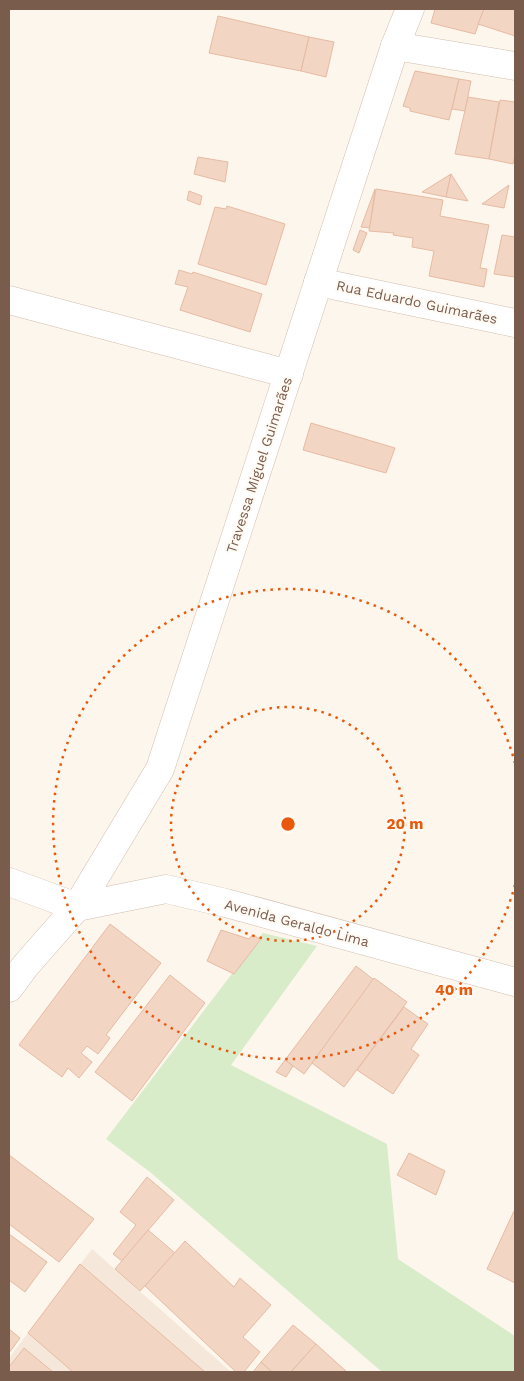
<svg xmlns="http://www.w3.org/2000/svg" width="524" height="1381" font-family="'Work Sans',sans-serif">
	<rect width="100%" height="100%" fill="#fdf6ec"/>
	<path fill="#f5e8da" d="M92,1249L231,1372H9V1358Z"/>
	<path fill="#d8ecc9" d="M263,933L317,946L231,1065L387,1144L398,1259L515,1336V1372H382L150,1172L106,1139Z"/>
	<g fill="#f3d5c3" stroke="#e6bba3">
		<path d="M435,9H484L475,34L431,23Z"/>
		<path d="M484,9H515V36L478,24Z"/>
		<path d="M218,16L309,37L301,71L209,53Z"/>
		<path d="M309,37L334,42L326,77L301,71Z"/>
		<path d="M415,71L459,79L449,120L410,111V108L403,106Z"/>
		<path d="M459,79L471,81L465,111L452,109Z"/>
		<path d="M468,97L499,102L489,159L455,154Z"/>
		<path d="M500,100L515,102V156L513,164L489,159Z"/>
		<path d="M198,157L228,162L225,182L194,174Z"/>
		<path d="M451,174L446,197L422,192Z"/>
		<path d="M451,174L468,201L446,197Z"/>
		<path d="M509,185L504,208L482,204Z"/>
		<path d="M375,189L370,228L361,227Z"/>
		<path d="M376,189L443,200L440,216L489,225L480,268L487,269L484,287L429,276L434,251L412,247L413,238L393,235L394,233L369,231Z"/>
		<path d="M189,191L202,196L200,205L187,200Z"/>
		<path d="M227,206L285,224L266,285L198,264L215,207L226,209Z"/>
		<path d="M360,230L367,233L359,253L353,250Z"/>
		<path d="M502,235L515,237V277L494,274Z"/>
		<path d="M179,270L192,274L193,272L262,294L250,332L180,310L188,287L175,284Z"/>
		<path d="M311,423L395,448L386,473L303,450Z"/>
		<path d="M110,924L161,963L106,1035L110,1038L98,1054L87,1046L81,1053L92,1062L79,1078L68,1068L62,1077L19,1045Z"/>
		<path d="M221,930L249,939L252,935L261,939L234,974L207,961Z"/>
		<path d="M356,966L374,980L304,1074L285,1060Z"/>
		<path d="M170,975L205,1003L132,1101L95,1072Z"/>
		<path d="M374,978L407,1002L344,1087L312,1063Z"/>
		<path d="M404,1007L428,1024L411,1049L419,1055L393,1094L357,1070Z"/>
		<path d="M285,1060L293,1066L286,1077L276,1072Z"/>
		<path d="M409,1153L445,1171L436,1195L397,1175Z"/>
		<path d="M9,1155L94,1219L59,1262L9,1224Z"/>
		<path d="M147,1177L174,1200L122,1261L113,1254L136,1225L120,1212Z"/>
		<path d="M514,1211L515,1212V1283L487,1269Z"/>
		<path d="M148,1230L175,1253L140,1291L115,1269Z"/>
		<path d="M9,1234L47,1262L25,1292L9,1280Z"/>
		<path d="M185,1241L234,1287L240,1278L271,1305L243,1337L260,1352L244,1372H236L145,1286Z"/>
		<path d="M80,1264L205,1372H73L28,1333Z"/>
		<path d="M293,1325L316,1344L291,1372H272L261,1362Z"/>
		<path d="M9,1329L20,1338L9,1353Z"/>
		<path d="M316,1344L347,1372H291Z"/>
		<path d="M24,1348L53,1372H9V1367Z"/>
		<path d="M261,1362L272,1372H253Z"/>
	</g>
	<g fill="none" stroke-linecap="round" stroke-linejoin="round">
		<g stroke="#d1beb0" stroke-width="29">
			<g id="minor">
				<path d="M395,46L515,66"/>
				<path d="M318,282L515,323"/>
				<path d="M9,300L289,374"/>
				<path d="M9,882L77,907"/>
				<path d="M77,907L166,889L226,903L515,982"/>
				<path d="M9,988L26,965L77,907L160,769L395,46L410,9"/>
			</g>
		</g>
		<use href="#minor" stroke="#fff" stroke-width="28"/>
	</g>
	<g fill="none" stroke="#e8590c" stroke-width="2.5" stroke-dasharray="2.5 5">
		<circle cx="288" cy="824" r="117"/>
		<path d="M515 885A235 235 0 1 1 515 763"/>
	</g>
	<g text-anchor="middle" stroke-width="4" stroke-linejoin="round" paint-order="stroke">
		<g font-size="14" fill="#7a5c4d" stroke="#fffaf3">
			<text transform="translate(417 302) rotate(12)" y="5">Rua Eduardo Guimarães</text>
			<text transform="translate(259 465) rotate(-72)" y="5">Travessa Miguel Guimarães</text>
			<text transform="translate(297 923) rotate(15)" y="5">Avenida Geraldo Lima</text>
		</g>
	</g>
	<circle cx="288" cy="824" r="8" fill="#e8590c" stroke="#fffaf3" stroke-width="2.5"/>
	<g font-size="15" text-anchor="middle" font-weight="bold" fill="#e8590c" stroke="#fffaf3" stroke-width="4" stroke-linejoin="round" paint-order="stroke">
		<text x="405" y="829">20 m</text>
		<text x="454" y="995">40 m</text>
	</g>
	<rect width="524" height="1381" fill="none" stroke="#7a5c4d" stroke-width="20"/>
</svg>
